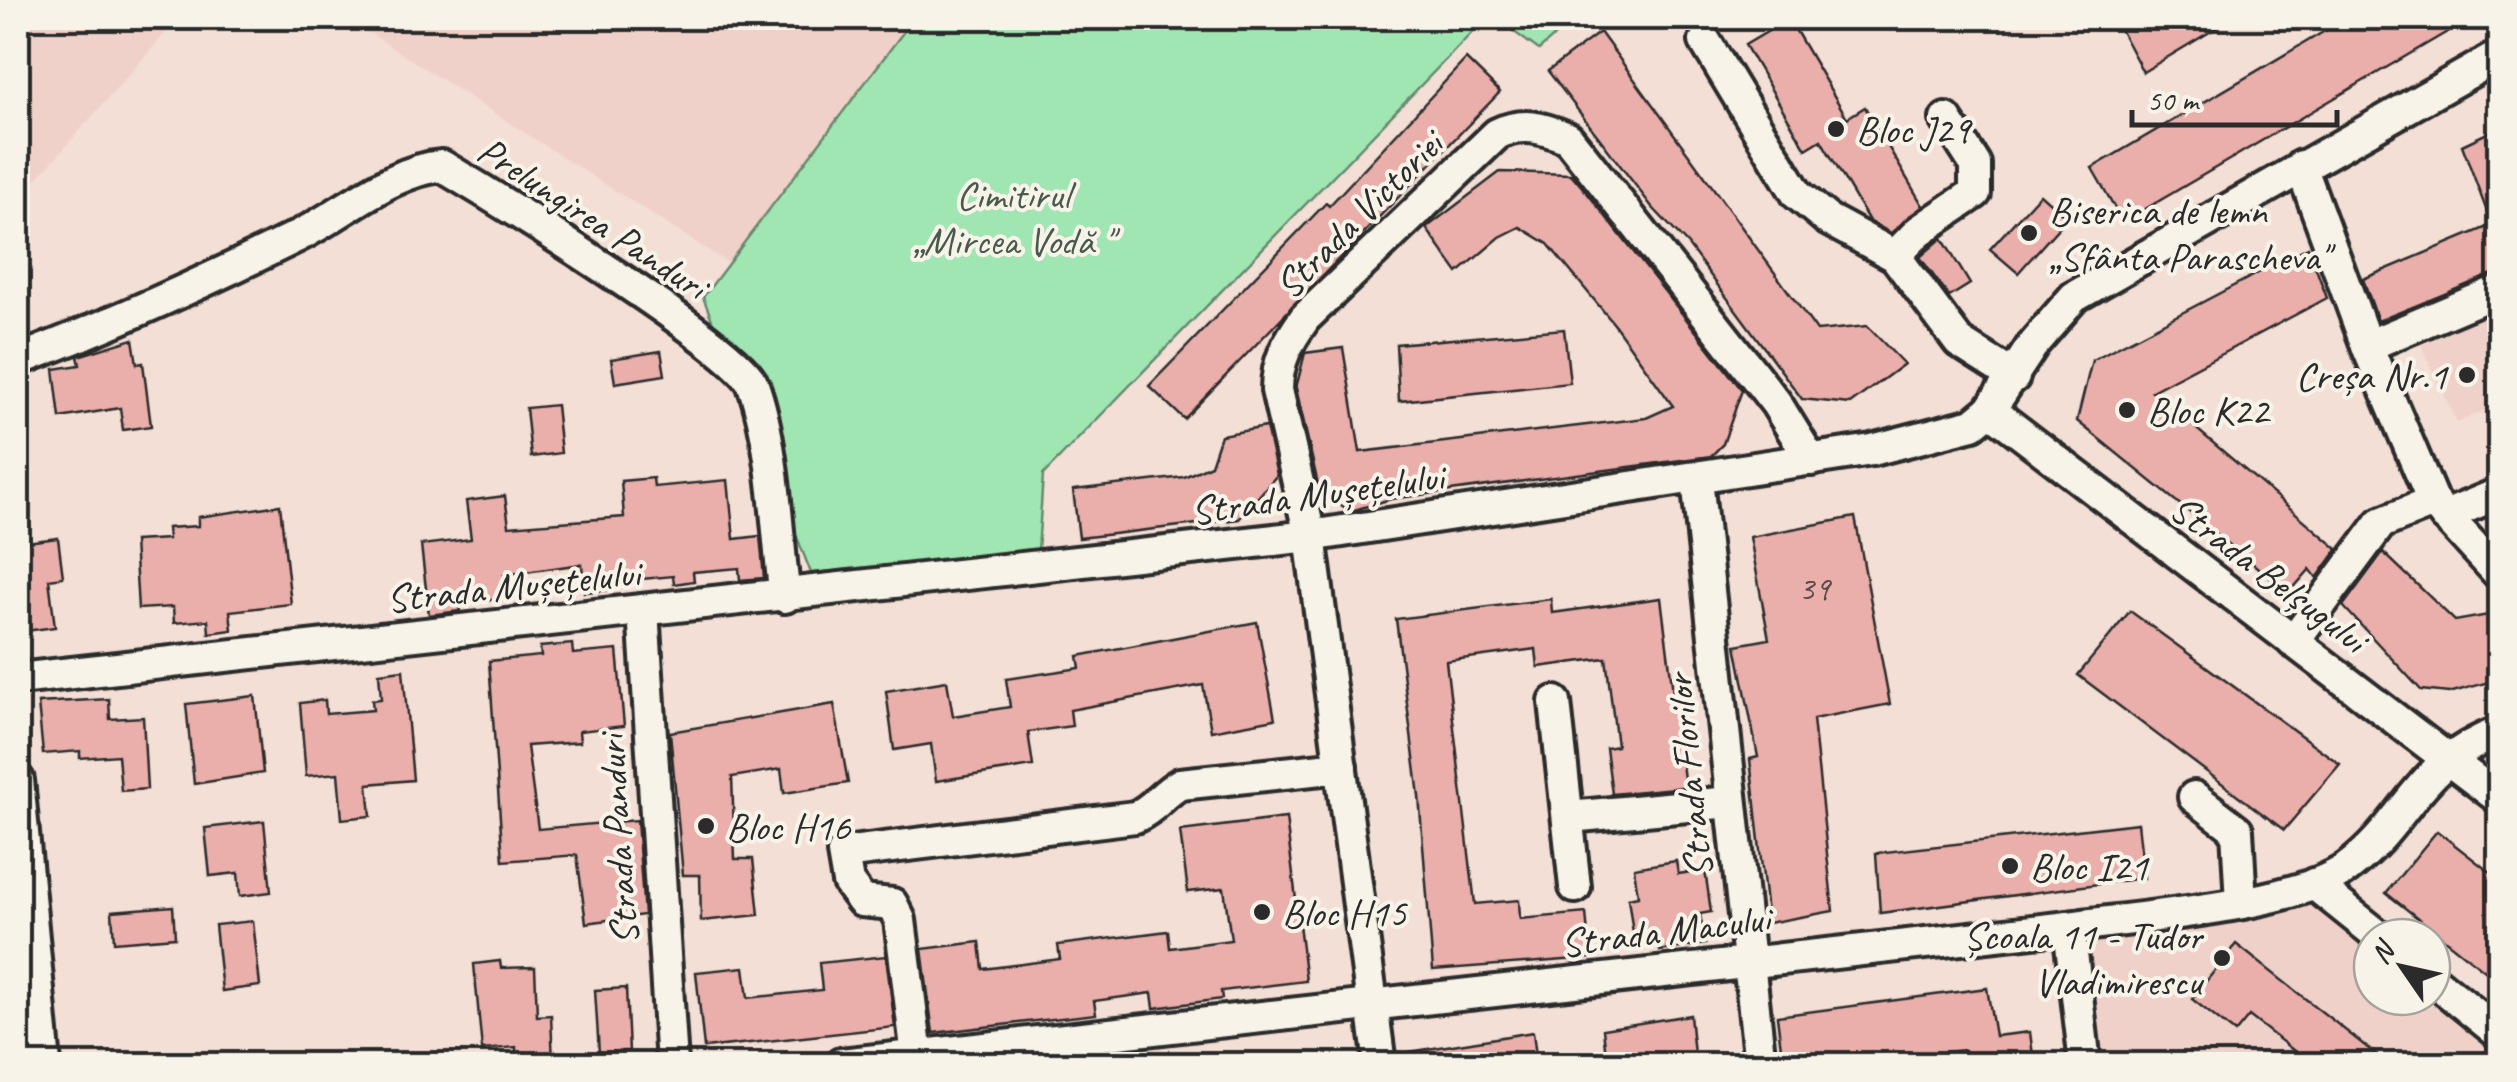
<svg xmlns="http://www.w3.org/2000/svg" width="2517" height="1082" font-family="Caveat,sans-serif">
	<rect width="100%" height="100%" fill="#f3dfd6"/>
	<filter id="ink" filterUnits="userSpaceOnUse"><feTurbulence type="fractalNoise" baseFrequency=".01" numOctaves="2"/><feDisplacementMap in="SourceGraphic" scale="20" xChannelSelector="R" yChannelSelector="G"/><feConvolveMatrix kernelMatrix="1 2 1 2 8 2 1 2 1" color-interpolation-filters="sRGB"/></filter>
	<g filter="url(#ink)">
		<g fill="#f0d1c9">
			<path d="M18,18H179L18,200Z"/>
			<path d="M346,18H1410L776,294Z"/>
			<path d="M2499,310V404L2457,423L2421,345Z"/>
			<path d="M2314,884L2372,937V997H2432L2499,1034V1064H2085L2069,927Z"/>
		</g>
		<g fill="#a0e6b2" stroke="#66886e" stroke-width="2.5">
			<path d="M914,18H1486L1043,475L1038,551L811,573L703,297Z"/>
			<path d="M1495,18H1575L1539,50Z"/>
		</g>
		<g fill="#eaafab" stroke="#2b2b2b" stroke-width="2.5">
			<path d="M2114,18H2233L2143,72Z"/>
			<path d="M2347,18H2471L2123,222L2092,168Z"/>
			<path d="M1789,19L1847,118L1865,107L1923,206L1891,233L1869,221L1821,140L1806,149L1745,45Z"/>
			<path d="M1600,32L1817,331L1867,326L1904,364L1850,404L1802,399L1688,245L1652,207L1548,71Z"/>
			<path d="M1466,59L1500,92L1184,419L1149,386L1326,203L1329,206Z"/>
			<path d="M2500,127V272L2378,321L2363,279L2492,225L2462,145Z"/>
			<path d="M1500,172L1571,174L1588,194L1742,390L1723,444L1711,456L1391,499L1351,511L1320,493L1296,388L1305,353L1343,348L1360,452L1646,418L1673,406L1614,324L1548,244L1520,227L1500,237L1458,273L1426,228Z"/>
			<path d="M2040,194L2067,218L2018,273L1990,249Z"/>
			<path d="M1942,238L1970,284L1949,297L1920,257Z"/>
			<path d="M2308,247L2327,298L2152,391L2338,549L2317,578L2310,569L2289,593L2077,421L2092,360Z"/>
			<path d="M1564,329L1570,383L1399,401L1396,344Z"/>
			<path d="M133,339L137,364L143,363L151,426L123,430L120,408L60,418L54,369L80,365L78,356Z"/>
			<path d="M661,351L665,375L615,383L611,359Z"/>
			<path d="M556,405L561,453L531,457L526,408Z"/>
			<path d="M1266,427L1277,475L1239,519L1079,538L1073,490L1184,477L1211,465L1221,435Z"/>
			<path d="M653,478L654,487L728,480L734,539L760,536L764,578L740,580L739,568L693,572L694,581L674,584L673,576L610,582V590L584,592L582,564L504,575L507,598L459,604L460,611L429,615L421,545L471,539L466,501L505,496L509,526L624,517L621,481Z"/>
			<path d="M280,505L291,604L230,611L232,630L209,633L208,620L174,623L173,607L138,609L134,541L168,539L167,528L198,526V517Z"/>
			<path d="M1855,517L1890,704L1813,719L1833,911L1768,923L1750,759L1758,757L1736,645L1769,639L1750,537Z"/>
			<path d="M58,538L63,577L49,579L55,627L18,632V543Z"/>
			<path d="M2383,552L2455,621L2500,613V679L2449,693L2421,690L2343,606Z"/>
			<path d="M1661,598L1685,787L1612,794L1606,748L1617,746L1606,658L1538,667L1536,649L1446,661L1475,904L1519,900L1520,919L1586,913L1590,958L1433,970L1419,796L1396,619L1551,599L1552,613Z"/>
			<path d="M2130,611L2340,764L2284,830L2078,675Z"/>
			<path d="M1257,622L1275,719L1211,731L1203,685L1070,710L1072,726L1028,732L1033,766L936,781L931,744L894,750L886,691L947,681L953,716L1010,707L1006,679L1080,668L1078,656Z"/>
			<path d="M572,644L573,654L617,650L624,726L579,731L580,742L527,746L538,829L637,820L644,915L586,923L577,855L503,861L489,661L541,656L540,647Z"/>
			<path d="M403,670L413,780L368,784L371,816L342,819L338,773L306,776L300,703L325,700L326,714L373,710L372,700L381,699L379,673Z"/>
			<path d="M255,696L263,773L194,784L186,704Z"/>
			<path d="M109,699L110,719L143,717L147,789L121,791L118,755L80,758V751L43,754L38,703Z"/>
			<path d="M834,704L848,783L784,793L781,769L732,777L735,859H753L759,915L701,921L700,875H683L670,732Z"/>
			<path d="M1286,818L1306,981L1221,991L1222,999L1154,1008L1152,993L1094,1001L1096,1014L933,1033L922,949L980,942L983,969L1060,959L1058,945L1168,931L1170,948L1231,940L1224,888L1188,892L1180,831Z"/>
			<path d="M264,821L271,892L240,896L238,873L210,876L205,828Z"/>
			<path d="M2138,823L2144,878L1880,913L1876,853Z"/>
			<path d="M2437,831L2500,880V983L2386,893Z"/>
			<path d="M1676,861L1678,874L1705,870L1711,912L1700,914L1705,944L1660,951L1658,937L1634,940L1628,898L1638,896L1634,868Z"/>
			<path d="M173,906L175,937L114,942L112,911Z"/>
			<path d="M253,921L260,986L222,991L215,925Z"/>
			<path d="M2236,944L2388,1064H2311L2249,1016L2235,1033L2192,999Z"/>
			<path d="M886,956L895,1027L704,1048L696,972L744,967L748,998L822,990L819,963Z"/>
			<path d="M500,961L501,968L535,967L537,1016L551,1015L553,1064H516V1047L482,1050L474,964Z"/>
			<path d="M626,988L629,1051L599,1053L595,990Z"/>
			<path d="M1987,988L1995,1036L2030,1032L2034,1064H1966L1964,1050L1833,1064H1783L1777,1016Z"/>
			<path d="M1690,1015L1695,1064H1607L1603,1029Z"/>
			<path d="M1533,1032L1537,1064H1410L1409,1052Z"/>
		</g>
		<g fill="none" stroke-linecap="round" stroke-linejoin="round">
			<g stroke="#2b2b2b" stroke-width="38">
				<g id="minor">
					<path d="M1705,41L1797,194L1827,219L1895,256L1959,342L2014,377"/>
					<path d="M2301,166L2367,346L2433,502L2500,575"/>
					<path d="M1895,256L1919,231L1975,193V164L1946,119"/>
					<path d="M2367,346L2500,290"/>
					<path d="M18,360C113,324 207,281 298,236C343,214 391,170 442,166C489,194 740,348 753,385C775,446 776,531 785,597"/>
					<path d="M1990,410L2500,799"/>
					<path d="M1697,479L1760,1064"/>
					<path d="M2445,516L2500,493"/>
					<path d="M643,610L672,1064"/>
					<path d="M2293,642L2381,523L2433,502"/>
					<path d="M18,679L1310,536L1872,450L1973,424L1990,410L2034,343L2074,297L2500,55"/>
					<path d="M1555,702L1575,887"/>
					<path d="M18,780L45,1064"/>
					<path d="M2194,797L2237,830L2241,903"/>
					<path d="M1569,817L1731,802"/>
					<path d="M2314,884L2380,937"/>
					<path d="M2069,927L2085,1064"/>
					<path d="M2432,979L2500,1034"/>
					<path d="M917,1056L900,920L892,904L862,901L848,882L843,853L1135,817C1154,809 1162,794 1180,784L1341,767"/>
					<path d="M841,1064L2069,927C2138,917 2294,906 2347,868C2409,822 2415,763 2500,732"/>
					<path d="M1380,1064L1310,536L1277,390C1277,360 1288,342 1305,318L1497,134C1523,122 1541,127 1568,138L1776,403L1811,460"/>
				</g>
			</g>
			<use href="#minor" stroke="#f7f3e8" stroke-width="30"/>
		</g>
	</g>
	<g fill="#2b2b2b" stroke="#f7f3e8" stroke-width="4">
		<circle cx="1836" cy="129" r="10"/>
		<circle cx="2029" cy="233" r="10"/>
		<circle cx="2467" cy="375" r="10"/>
		<circle cx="2127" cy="410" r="10"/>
		<circle cx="706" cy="826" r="10"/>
		<circle cx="2010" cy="866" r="10"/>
		<circle cx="1262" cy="912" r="10"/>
		<circle cx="2222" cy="958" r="10"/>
	</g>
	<g text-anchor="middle" stroke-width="8" stroke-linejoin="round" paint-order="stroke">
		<g font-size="35" fill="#5b4c4b">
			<text x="1814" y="600">39</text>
		</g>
		<g font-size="40" fill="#2b2b2b" stroke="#f7f3e8" text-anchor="start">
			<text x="1856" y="143">Bloc J29</text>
			<text x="2049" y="224">Biserica de lemn<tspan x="2049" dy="46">„Sfânta Parascheva"</tspan></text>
			<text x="2447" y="389" text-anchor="end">Creșa Nr.1</text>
			<text x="2147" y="424">Bloc K22</text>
			<text x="726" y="840">Bloc H16</text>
			<text x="2030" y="880">Bloc I21</text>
			<text x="1282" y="926">Bloc H15</text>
			<text x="2202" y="949" text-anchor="end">Școala 11 - Tudor<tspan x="2202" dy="46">Vladimirescu</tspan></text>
		</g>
		<g font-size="40" fill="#485a4d" stroke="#f7f3e8">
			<text x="1013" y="208">Cimitirul<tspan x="1013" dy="46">„Mircea Vodă "</tspan></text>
		</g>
		<g font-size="40" fill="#2b2b2b" stroke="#f7f3e8">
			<text transform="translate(1358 214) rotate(-45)" y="14">Strada Victoriei</text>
			<text transform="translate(593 217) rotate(33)" y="14">Prelungirea Panduri</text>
			<text transform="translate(1317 493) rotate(-8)" y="14">Strada Mușețelului</text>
			<text transform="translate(2269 573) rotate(37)" y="14">Strada Belșugului</text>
			<text transform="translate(513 585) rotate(-6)" y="14">Strada Mușețelului</text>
			<text transform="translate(1688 776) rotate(-96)" y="14">Strada Florilor</text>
			<text transform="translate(617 840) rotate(-94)" y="14">Strada Panduri</text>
			<text transform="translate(1665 930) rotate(-7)" y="14">Strada Macului</text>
		</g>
	</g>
	<rect width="2517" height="1082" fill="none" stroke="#f7f3e8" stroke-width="60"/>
	<rect x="30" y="30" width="2457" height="1022" fill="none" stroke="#2b2b2b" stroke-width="4" filter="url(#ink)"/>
	<g transform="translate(2402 967) rotate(304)"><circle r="48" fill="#f7f3e8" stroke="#a5a39c" stroke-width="2.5"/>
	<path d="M0-8L18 38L0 25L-18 38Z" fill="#2b2b2b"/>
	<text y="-15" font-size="28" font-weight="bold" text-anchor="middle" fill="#2b2b2b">N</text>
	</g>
	<path d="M2132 110v15h205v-15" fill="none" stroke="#2b2b2b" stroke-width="5"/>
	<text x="2147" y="110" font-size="30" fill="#2b2b2b" stroke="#f7f3e8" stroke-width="8" paint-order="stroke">50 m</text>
</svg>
